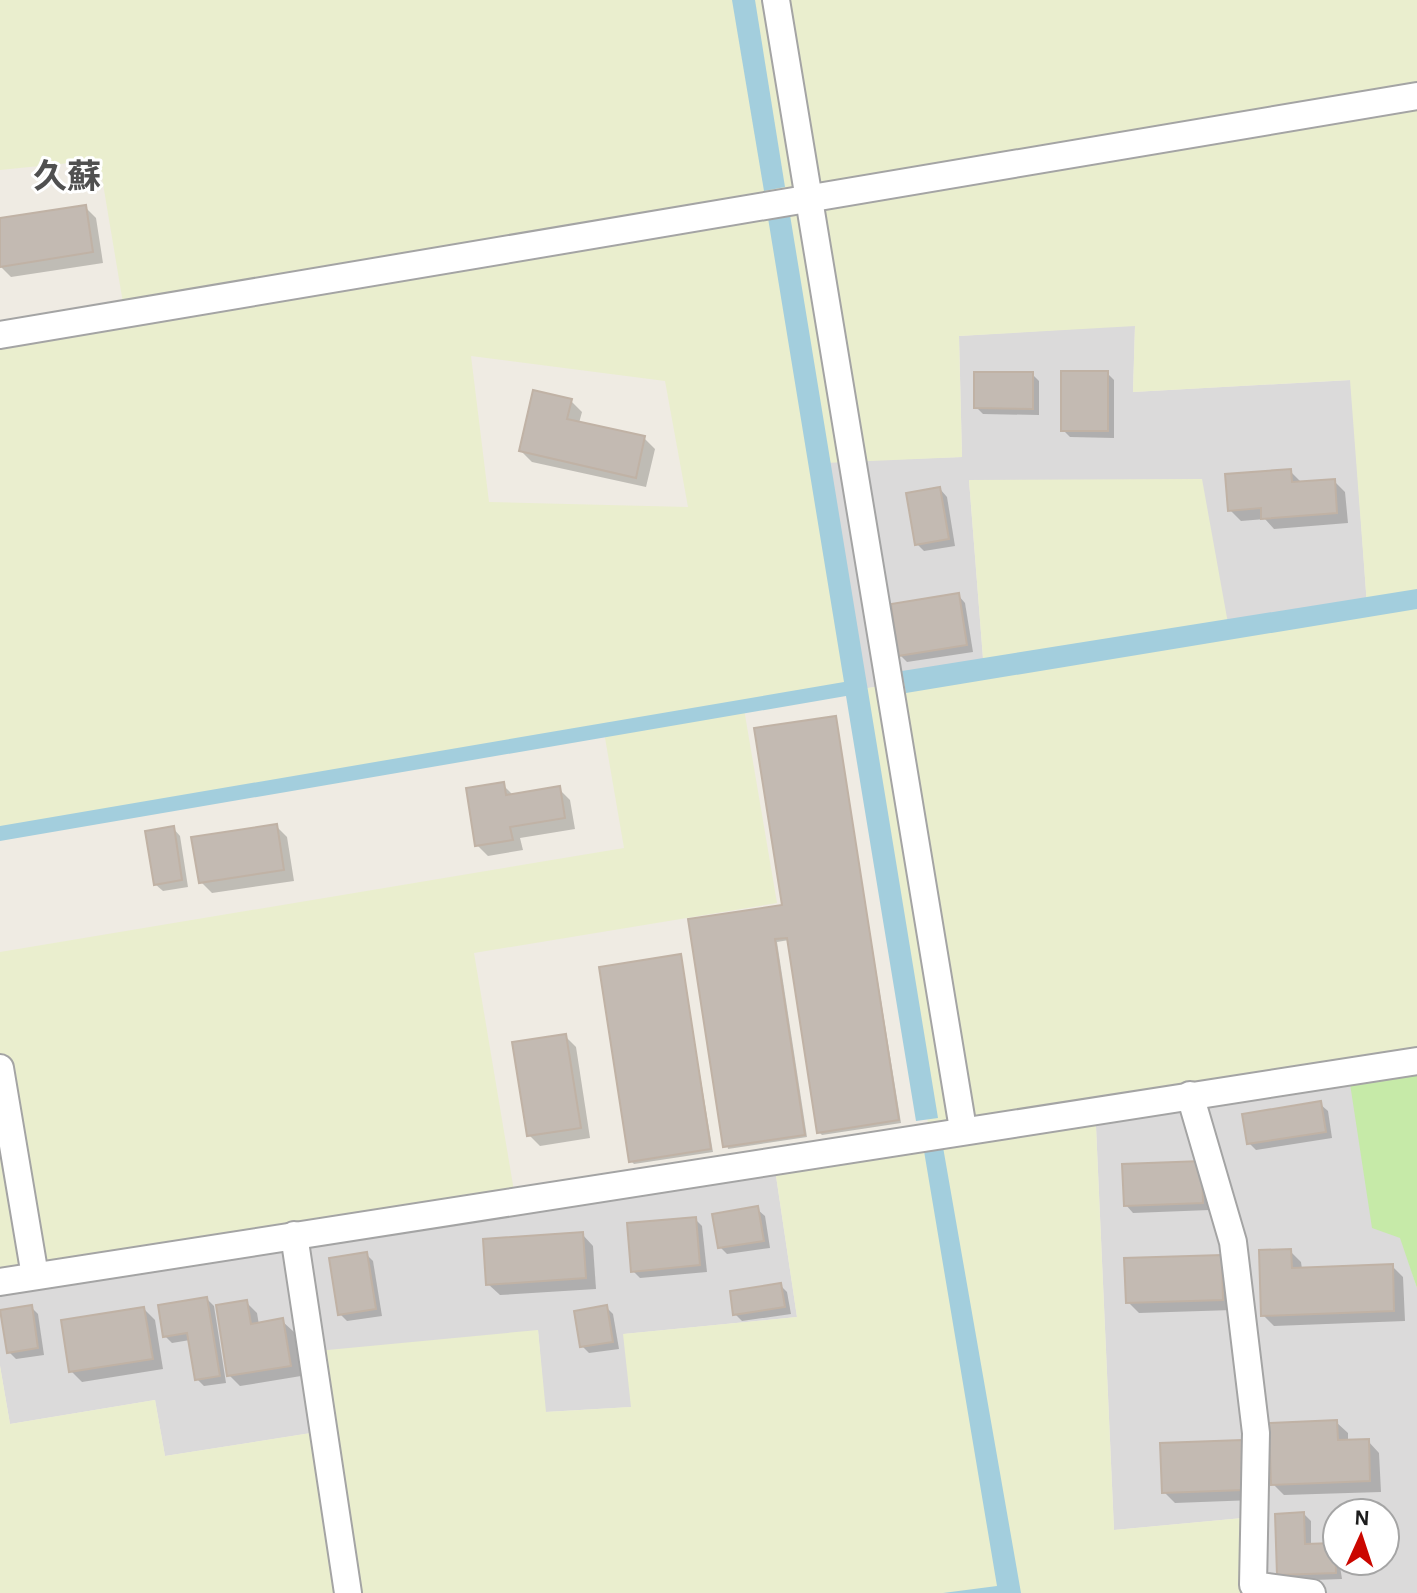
<svg xmlns="http://www.w3.org/2000/svg" width="1417" height="1593" font-family="'Alegreya Sans','Noto Sans JP',sans-serif">
	<rect width="100%" height="100%" fill="#efebe3"/>
	<g fill="#dbdada" fill-rule="evenodd">
		<path d="M1135,325L1133,392L1351,380L1367,606L1229,630L969,480L984,671L861,689L825,462L962,457L959,336Z"/>
		<path d="M1347,1064L1417,1288V1593H1248L1243,1518L1114,1530L1095,1104ZM1337,1513H1385V1561H1337Z"/>
		<path d="M772,1149L797,1317L624,1334L632,1407L545,1412L538,1330L330,1430L165,1456L155,1400L10,1424L0,1366V1274Z"/>
	</g>
	<path fill="#eaeece" fill-rule="evenodd" d="M0,0H1417V1051L1095,1104L1114,1530L1243,1518L1248,1593H0V1366L10,1424L155,1400L165,1456L330,1430L317,1351L538,1330L546,1412L631,1407L623,1334L797,1317L772,1149L928,1123L861,690L744,709L777,903L474,953L514,1191L0,1274V952L624,848L604,732L0,833V324L123,303L99,160L0,170ZM1135,326L1133,392L1350,380L1367,605L1229,629L1202,479L969,480L984,671L861,689L825,463L962,457L959,336ZM471,356L665,381L688,507L489,502Z"/>
	<path fill="#c6eaa8" d="M1417,1051V1288L1400,1238L1372,1228L1347,1064Z"/>
	<g fill="#a3cedd">
		<path d="M732,0H755L785,187L764,191Z"/>
		<path d="M790,215L938,1118L916,1121L846,696L0,841V826L844,682L768,218Z"/>
		<path d="M1417,589V609L906,693L902,671Z"/>
		<path d="M943,1147L1021,1593H943L997,1586L924,1151Z"/>
	</g>
	<g fill="#0003">
		<path d="M85,207L96,218L103,263L11,277L0,266V220Z"/>
		<path d="M1107,373L1114,380V438L1070,437L1063,430Z"/>
		<path d="M1032,374L1039,381V415L983,414L976,407Z"/>
		<path d="M571,401L582,412L579,423L644,438L655,449L646,487L532,462L521,451Z"/>
		<path d="M1290,471L1302,483L1334,481L1345,492L1348,523L1274,529L1265,519L1241,521L1230,510Z"/>
		<path d="M940,489L947,497L955,546L924,551L917,544Z"/>
		<path d="M958,595L965,603L973,652L907,662L900,655Z"/>
		<path d="M835,718L901,1123L822,1135L819,1132L789,940L777,942L807,1137L728,1149L690,921L784,906Z"/>
		<path d="M503,785L514,796L559,789L570,800L575,829L520,838L523,850L488,856L477,845Z"/>
		<path d="M276,826L287,837L294,881L212,893L201,882Z"/>
		<path d="M173,828L180,836L188,887L163,891L155,884Z"/>
		<path d="M680,956L713,1152L634,1164L631,1161Z"/>
		<path d="M565,1036L576,1047L590,1138L540,1146L529,1135Z"/>
		<path d="M1320,1104L1328,1111L1332,1138L1256,1150L1249,1143Z"/>
		<path d="M1208,1170L1210,1210L1133,1213L1126,1205Z"/>
		<path d="M757,1209L765,1216L770,1248L727,1254L720,1247Z"/>
		<path d="M695,1219L702,1226L707,1272L640,1278L633,1271Z"/>
		<path d="M582,1234L593,1246L596,1289L500,1295L488,1284Z"/>
		<path d="M1290,1251L1301,1262L1302,1269L1392,1266L1403,1277L1405,1321L1274,1326L1263,1315Z"/>
		<path d="M366,1254L373,1261L382,1316L347,1321L340,1314Z"/>
		<path d="M1221,1257L1232,1268L1233,1310L1139,1313L1128,1302Z"/>
		<path d="M780,1285L787,1292L791,1314L742,1321L735,1314Z"/>
		<path d="M207,1299L214,1306L226,1383L204,1386L197,1379L190,1340L172,1343L165,1336Z"/>
		<path d="M246,1302L257,1313L259,1325L282,1321L294,1332L301,1376L240,1386L229,1375Z"/>
		<path d="M31,1307L38,1314L44,1355L16,1359L9,1352Z"/>
		<path d="M606,1307L613,1314L619,1349L589,1353L582,1346Z"/>
		<path d="M144,1309L155,1320L163,1369L82,1382L71,1371Z"/>
		<path d="M1336,1422L1348,1433V1442L1368,1441L1379,1453L1381,1492L1284,1495L1273,1484Z"/>
		<path d="M1241,1442L1252,1454L1254,1500L1175,1503L1164,1492Z"/>
		<path d="M1304,1514L1311,1521V1545L1337,1547L1342,1579L1286,1581L1279,1574Z"/>
	</g>
	<g fill="#c3bab2" stroke="#c0b2a5" stroke-width="2">
		<path d="M86,205L93,252L0,267V218Z"/>
		<rect x="1061" y="371" width="47" height="60"/>
		<path d="M974,372H1033V409L974,408Z"/>
		<path d="M533,390L572,399L567,419L645,436L636,478L519,451Z"/>
		<path d="M1291,469L1292,482L1335,479L1337,513L1261,519V508L1228,511L1225,474Z"/>
		<path d="M940,487L949,539L915,545L906,493Z"/>
		<path d="M959,593L967,645L898,656L891,604Z"/>
		<path d="M836,716L899,1120L817,1133L787,938L775,939L805,1135L723,1147L688,919L782,905L754,728Z"/>
		<path d="M504,782L506,795L560,786L565,818L510,827L513,840L475,846L466,788Z"/>
		<path d="M277,824L284,870L199,883L191,837Z"/>
		<path d="M174,826L182,880L154,885L145,831Z"/>
		<path d="M681,954L711,1149L629,1162L599,967Z"/>
		<path d="M566,1034L581,1128L527,1136L512,1042Z"/>
		<path d="M1321,1101L1326,1132L1247,1144L1242,1114Z"/>
		<path d="M1202,1161L1203,1203L1124,1206L1122,1164Z"/>
		<path d="M758,1206L764,1241L718,1248L712,1214Z"/>
		<path d="M696,1217L700,1265L631,1272L627,1223Z"/>
		<path d="M583,1232L586,1278L486,1285L483,1239Z"/>
		<path d="M1291,1249L1292,1268L1393,1264L1394,1311L1261,1316L1259,1250Z"/>
		<path d="M367,1252L376,1309L338,1315L329,1258Z"/>
		<path d="M1222,1255L1223,1300L1126,1303L1124,1258Z"/>
		<path d="M781,1283L785,1307L733,1315L730,1291Z"/>
		<path d="M207,1297L220,1376L195,1380L187,1333L163,1337L158,1305Z"/>
		<path d="M247,1300L251,1324L283,1318L291,1366L227,1376L216,1305Z"/>
		<path d="M32,1305L38,1348L7,1353L0,1310Z"/>
		<path d="M607,1305L613,1342L580,1347L574,1311Z"/>
		<path d="M144,1307L153,1359L69,1372L61,1320Z"/>
		<path d="M1337,1420L1338,1440L1369,1439L1370,1481L1271,1485L1269,1423Z"/>
		<path d="M1242,1440L1244,1490L1162,1493L1160,1443Z"/>
		<path d="M1304,1512L1305,1544L1335,1543L1336,1573L1277,1575L1275,1514Z"/>
	</g>
	<g fill="none" stroke-linecap="round" stroke-linejoin="round">
		<g stroke="#a4a4a4" stroke-width="30">
			<g id="street">
				<path d="M776,0L963,1129"/>
				<path d="M0,335L1417,96"/>
				<path d="M0,1068L35,1276"/>
				<path d="M1190,1095L1233,1242L1256,1433L1253,1585L1312,1593"/>
				<path d="M294,1235L348,1593"/>
				<path d="M0,1282L1417,1061"/>
			</g>
		</g>
		<use href="#street" stroke="#fff" stroke-width="26"/>
	</g>
	<g text-anchor="middle" stroke-width="6" stroke-linejoin="round" paint-order="stroke">
		<g font-size="34" font-weight="bold" fill="#505050" stroke="#fff">
			<text x="67" y="188">久蘇</text>
		</g>
	</g>
	<g transform="translate(1361 1537) rotate(3)"><circle r="38" fill="#ffffff" stroke="#a5a5a5" stroke-width="2"/>
	<path d="M0-6L14 30L0 20L-14 30Z" fill="#cb0700"/>
	<text y="-12" font-size="22" font-weight="bold" text-anchor="middle" fill="#1d1d1d">N</text>
	</g>
</svg>
